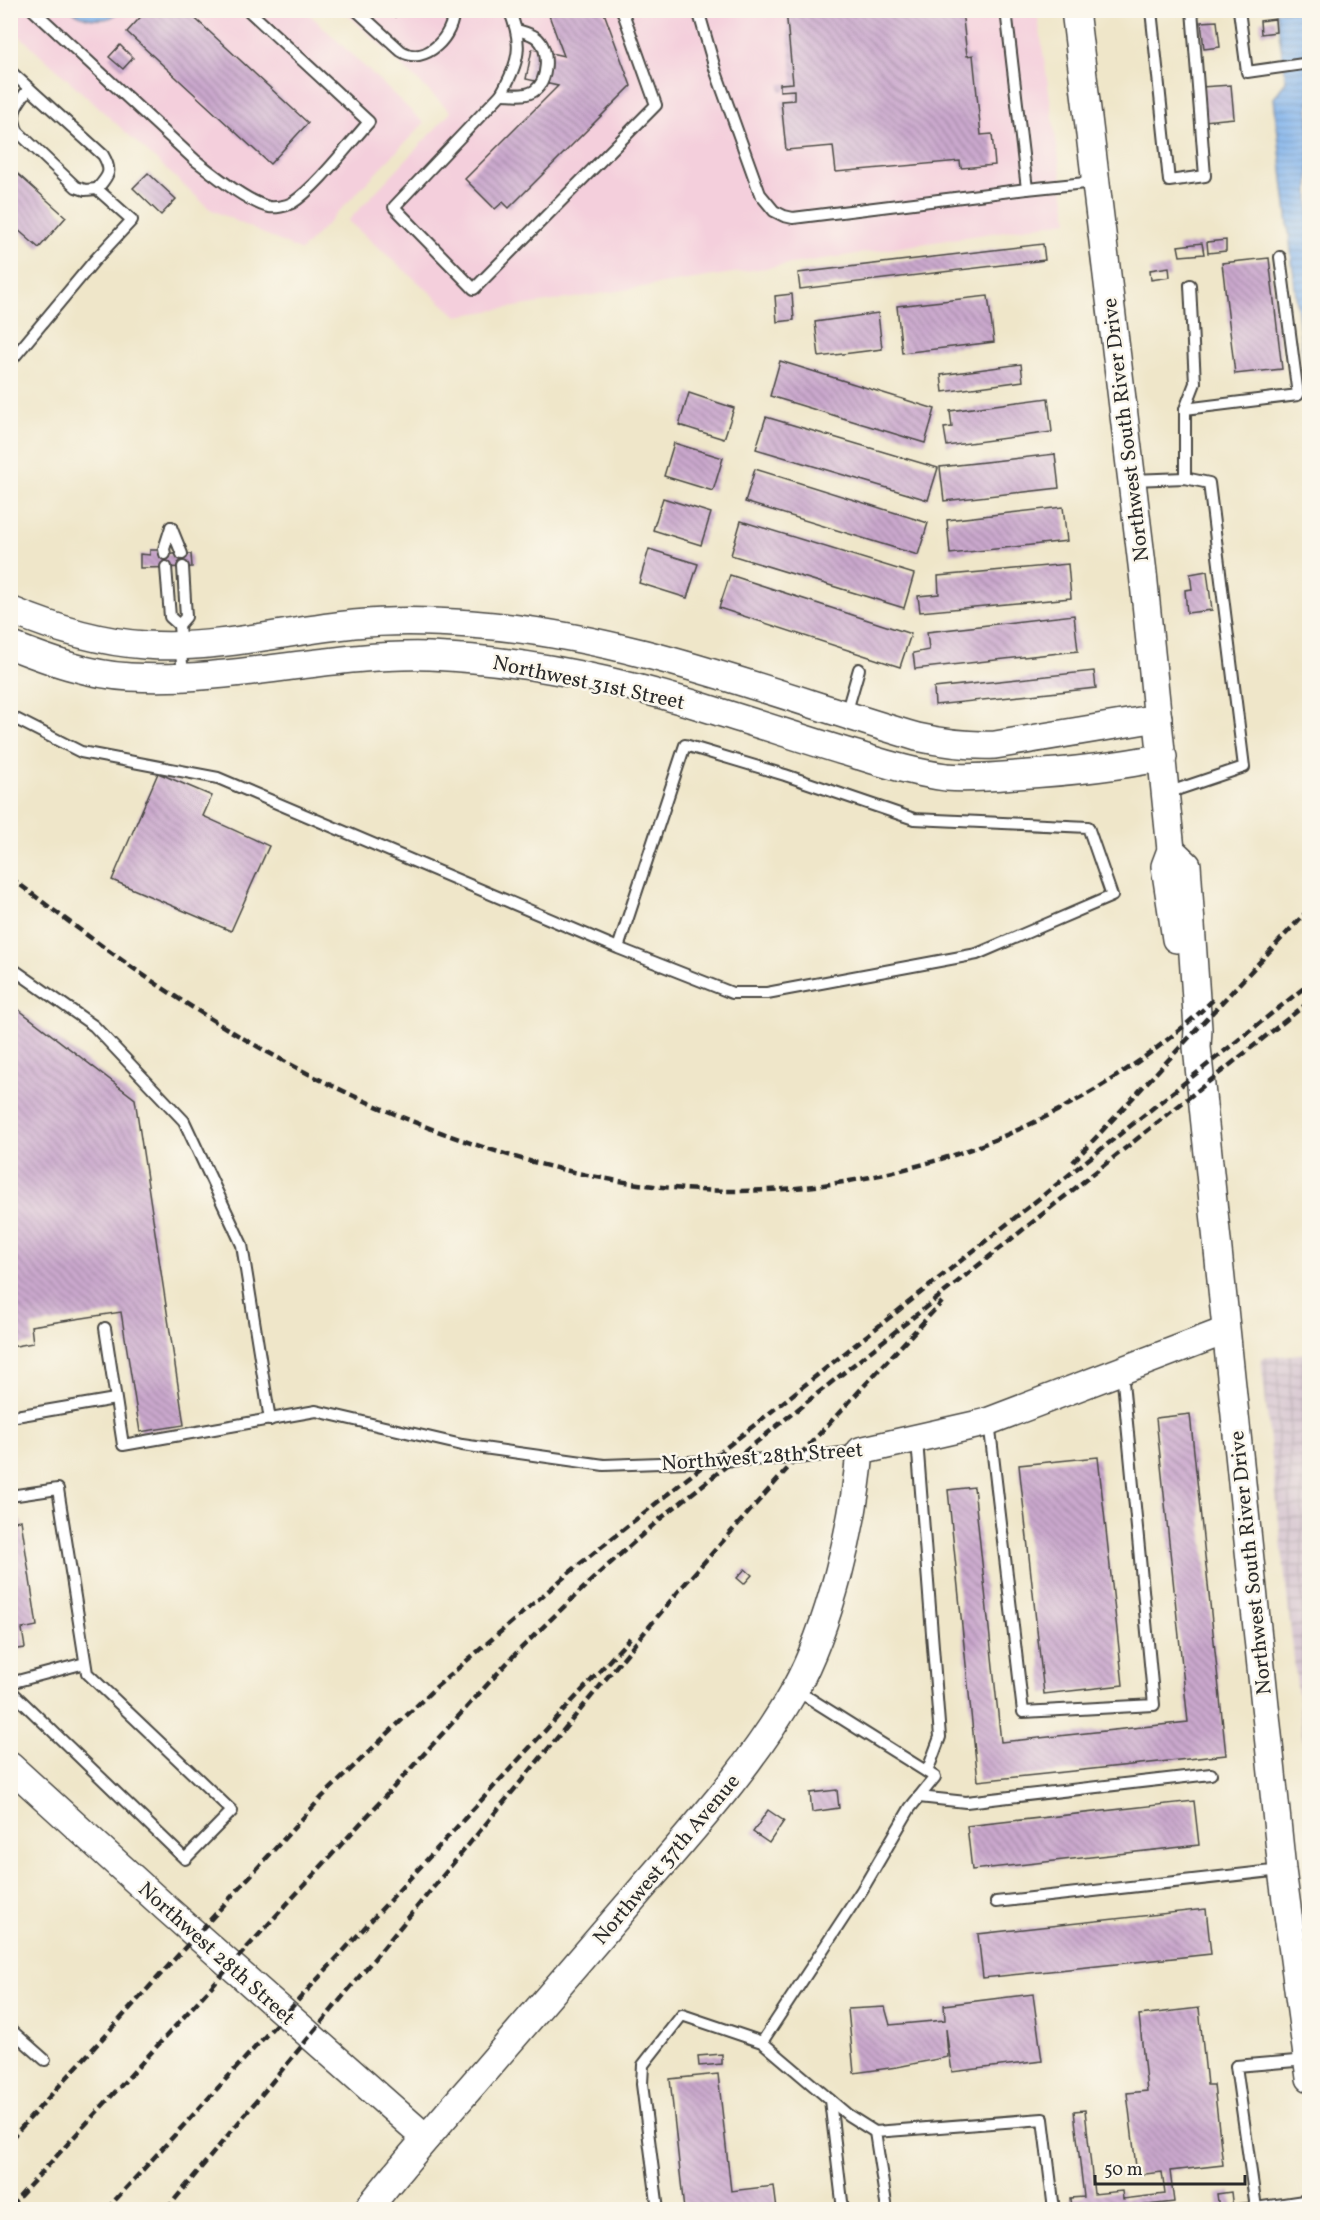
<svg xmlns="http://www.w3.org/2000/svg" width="1320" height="2220" font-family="Vollkorn,serif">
	<defs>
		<pattern id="industrial-grid" width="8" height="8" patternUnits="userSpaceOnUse" patternTransform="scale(1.5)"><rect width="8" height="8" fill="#d0bdcc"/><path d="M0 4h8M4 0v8" fill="none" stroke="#a99aa6"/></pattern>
		<pattern id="water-rules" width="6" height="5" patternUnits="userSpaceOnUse" patternTransform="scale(1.5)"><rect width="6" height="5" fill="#80b2ec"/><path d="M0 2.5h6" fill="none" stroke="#6991bf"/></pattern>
		<pattern id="building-back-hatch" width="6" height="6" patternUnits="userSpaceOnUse" patternTransform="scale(1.5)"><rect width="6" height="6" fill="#caa8cd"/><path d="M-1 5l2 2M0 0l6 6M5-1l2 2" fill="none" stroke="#a489a7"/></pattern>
	</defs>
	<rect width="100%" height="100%" fill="#fbf7ec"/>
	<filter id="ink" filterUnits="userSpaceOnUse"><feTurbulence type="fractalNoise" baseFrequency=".0167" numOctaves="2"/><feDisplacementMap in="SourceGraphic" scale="12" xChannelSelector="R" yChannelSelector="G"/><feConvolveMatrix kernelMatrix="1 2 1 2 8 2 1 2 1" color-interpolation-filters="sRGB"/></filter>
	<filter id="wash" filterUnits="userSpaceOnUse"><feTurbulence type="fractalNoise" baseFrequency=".008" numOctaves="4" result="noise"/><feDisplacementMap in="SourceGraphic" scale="24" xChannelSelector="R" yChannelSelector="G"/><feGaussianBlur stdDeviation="1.35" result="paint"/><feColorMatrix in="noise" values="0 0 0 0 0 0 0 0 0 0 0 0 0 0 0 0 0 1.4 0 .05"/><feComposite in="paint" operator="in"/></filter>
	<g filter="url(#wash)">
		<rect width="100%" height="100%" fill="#efe6c9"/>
		<g fill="#f4cfdc">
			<path d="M11,11H306L424,123L301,251L210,209L11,28Z"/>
			<path d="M344,11H1037L1068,221L457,316L348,221L451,112Z"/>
		</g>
		<path fill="url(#industrial-grid)" d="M1309,1353H1310L1309,1796L1261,1358Z"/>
		<g fill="url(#water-rules)" stroke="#566e8c" stroke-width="1.5">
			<path d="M72,11H120C108,24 86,20 72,11Z"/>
			<path d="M1276,11H1309V412L1274,98L1286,81Z"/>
		</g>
		<g id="blocks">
			<g fill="url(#building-back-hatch)">
				<path d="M147,10H186L308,123L270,164L127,32Z"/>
				<path d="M388,10H401L395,17Z"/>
				<path d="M547,10H603L631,86L509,208L503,202L495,209L465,179L558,86L526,79L532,49L564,56Z"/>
				<path d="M786,10H962L967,56L973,55L981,135L992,134L995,165L961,168L960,161L836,172L833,146L786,150L781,101L794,100V90L780,91V84L793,83Z"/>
				<path d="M1275,19L1276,32L1261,34L1260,21Z"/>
				<path d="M1217,21L1220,47L1204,49L1201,22Z"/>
				<path d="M120,45L133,58L123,69L109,57Z"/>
				<path d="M1231,85L1234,118L1204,121L1201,87Z"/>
				<path d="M10,167L66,217L39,248L10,223Z"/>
				<path d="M148,173L176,199L161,215L133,188Z"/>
				<path d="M1226,240V251L1208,253L1207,242Z"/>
				<path d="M1202,243L1204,254L1180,256L1178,246Z"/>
				<path d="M1043,244L1045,260L800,289L798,273Z"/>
				<path d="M1269,258L1282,369L1235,374L1222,263Z"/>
				<path d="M1169,267L1170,277L1151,280L1150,270Z"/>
				<path d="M792,294L794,320L777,322L775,296Z"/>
				<path d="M988,296L994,342L902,353L897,306Z"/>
				<path d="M878,313L882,349L819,357L815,322Z"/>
				<path d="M780,361L935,409L925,443L770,396Z"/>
				<path d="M1021,364L1023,381L943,392L941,375Z"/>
				<path d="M689,393L734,408L724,439L679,425Z"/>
				<path d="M1048,398L1052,432L947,446L944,428L952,427L950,411Z"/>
				<path d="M766,417L938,468L928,500L756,449Z"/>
				<path d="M674,443L723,458L713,491L664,476Z"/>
				<path d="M1055,454L1059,488L944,501L940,467Z"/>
				<path d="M755,469L928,523L918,555L745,502Z"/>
				<path d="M663,498L711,513L701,545L653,530Z"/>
				<path d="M1063,507L1067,541L950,554L947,520Z"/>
				<path d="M741,521L914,574L904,608L731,555Z"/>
				<path d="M649,549L698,564L687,598L639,583Z"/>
				<path d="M150,550H159L158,554H191L192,567L140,568V554L150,555Z"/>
				<path d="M1068,564L1071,598L920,612L918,596L939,594L938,576Z"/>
				<path d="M1207,571L1212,610L1187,613L1185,590L1192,589L1190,574Z"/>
				<path d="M730,575L911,634L900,667L719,608Z"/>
				<path d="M1074,615L1078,651L915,669L913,653L929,650L927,632Z"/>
				<path d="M1094,671L1096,688L935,705L934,688Z"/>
				<path d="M158,773L212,796L203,816L269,846L231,931L112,880Z"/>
				<path d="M10,1003L135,1099L184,1425L140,1432L121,1312L31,1326L33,1343L10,1347Z"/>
				<path d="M1190,1414L1226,1755L978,1781L948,1490L974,1487L1001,1742L1188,1722L1156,1418Z"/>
				<path d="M1098,1457L1123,1685L1044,1694L1019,1465Z"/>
				<path d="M21,1520L37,1626L22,1629L25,1648L10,1650V1522Z"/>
				<path d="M745,1569L752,1575L744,1584L737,1578Z"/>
				<path d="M837,1790L839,1808L812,1812L810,1793Z"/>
				<path d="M1194,1801L1199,1845L972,1870L967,1826Z"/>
				<path d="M768,1810L784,1821L769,1843L753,1832Z"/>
				<path d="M1206,1909L1211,1954L983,1978L978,1934Z"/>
				<path d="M1033,1994L1042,2061L952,2072L946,2029L948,2057L897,2067L854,2073L848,2009L885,2007L890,2025L945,2020L944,2005Z"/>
				<path d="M1199,2008L1207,2085H1214L1223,2165L1170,2171L1174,2202L1122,2208V2210H1071L1070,2198L1084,2197L1074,2111L1085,2110L1094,2194L1122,2191L1123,2199L1165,2194L1162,2172L1137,2175L1127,2093L1147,2091L1139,2015Z"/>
				<path d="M722,2054V2064L699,2066L698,2056Z"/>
				<path d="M718,2074L731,2191L774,2186L777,2210H684L670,2079Z"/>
				<path d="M1231,2192L1233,2210H1219L1217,2194Z"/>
			</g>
		</g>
	</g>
	<g filter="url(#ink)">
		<use href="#blocks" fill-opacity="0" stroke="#484743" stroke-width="1.5"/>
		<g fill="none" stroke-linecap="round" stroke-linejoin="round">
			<g stroke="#484743" stroke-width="14">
				<g id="service">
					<path d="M33,10L195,160C213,174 247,202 269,207C276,208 286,206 292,203C315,189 350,143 369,122L248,10"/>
					<path d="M356,10L401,51C425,67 455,35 453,10"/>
					<path d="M509,10C524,44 519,63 501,94L394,207L474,289L656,105L622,10"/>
					<path d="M698,10L716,72L760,194L774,211L784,216L793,218L1027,189L1006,10"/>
					<path d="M1151,10L1169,181L1205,176L1192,10"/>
					<path d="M1239,10L1247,72L1310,63"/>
					<path d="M10,71L103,155C113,172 108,176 97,189L132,220L94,261L10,362"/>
					<path d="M29,88C18,104 8,112 18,132L76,187L85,190L97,189"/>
					<path d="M501,94C512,94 525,97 534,91C548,82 550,51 538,39C533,34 524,32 517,30"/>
					<path d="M1027,189L1095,182"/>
					<path d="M1185,409L1298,395L1280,257"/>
					<path d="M1185,478V409L1195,383L1190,285"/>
					<path d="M1132,480L1185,478L1209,483L1244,767L1167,793"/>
					<path d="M171,527L182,554"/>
					<path d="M165,554L164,549L171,527"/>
					<path d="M166,567L170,617L179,625L183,677"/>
					<path d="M179,625L186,617L183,567"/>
					<path d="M846,714L859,669"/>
					<path d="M10,716L81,752L218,778L618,948L732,993H767L977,954L1112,896L1088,827L914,819L785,775L685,745L618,948"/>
					<path d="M10,967L94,1026L184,1121L242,1245L270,1420"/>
					<path d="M105,1328L123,1445L316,1411L462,1445L604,1465L797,1458L860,1451"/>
					<path d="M10,1417L115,1399"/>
					<path d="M989,1421L1023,1712L1154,1705L1122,1371"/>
					<path d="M917,1440L940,1737L927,1772"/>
					<path d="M10,1496L58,1489L87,1673L232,1811L185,1859L10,1690"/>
					<path d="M10,1683L85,1663"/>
					<path d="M794,1691L809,1698L935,1777L910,1808L862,1890L762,2042L848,2115L875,2132"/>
					<path d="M919,1797L966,1802L1211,1774"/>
					<path d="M996,1902L1282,1870"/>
					<path d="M10,2029L45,2060"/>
					<path d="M1307,2060L1236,2066L1256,2208L1310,2200"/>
					<path d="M830,2100L843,2210"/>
					<path d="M658,2210L642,2084L643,2065L682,2015L762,2042"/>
					<path d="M887,2210L875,2132L1043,2119L1054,2210"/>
					<path d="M1237,2210L1256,2208"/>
				</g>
			</g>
			<g stroke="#484743" stroke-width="30">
				<g id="tertiary">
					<path d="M1075,10L1143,573L1171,850L1165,866L1176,939"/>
					<path d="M10,610C53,628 100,642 145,645C215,650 285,631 354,624C393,620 432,621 471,624C626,635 769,693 917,737C944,743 968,746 995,745L1158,718"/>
					<path d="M10,645C48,660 89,675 130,677C230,683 329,653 430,656C528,660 626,682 719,712C766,726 812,742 860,756C888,765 916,773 946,777C969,779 992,777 1016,775C1065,772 1115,767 1163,757"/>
					<path d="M1171,850L1187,865L1198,1029L1197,1047L1282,1870L1310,2078"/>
					<path d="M10,1766L167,1909L426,2138"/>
					<path d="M367,2210C401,2166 438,2124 475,2082C529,2019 584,1956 638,1893C694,1828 752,1765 794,1691C830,1626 854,1525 860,1451L984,1423L1225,1331"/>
				</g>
			</g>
			<use href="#service" stroke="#fff" stroke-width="10"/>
			<use href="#tertiary" stroke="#fff" stroke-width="27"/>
			<g stroke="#2b2b2b" stroke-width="4.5" stroke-dasharray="9 4.5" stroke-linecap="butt">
				<path d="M10,877C70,923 131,969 195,1009C357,1112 572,1201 767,1190C832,1187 896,1174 957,1154C1052,1121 1141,1069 1213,1000"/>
				<path d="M1073,1162L1310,908"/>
				<path d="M10,2140L322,1797L435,1688L576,1567L1310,983"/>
				<path d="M10,2207L518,1651L597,1575L660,1519L1310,1001"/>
				<path d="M106,2210L630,1638"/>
				<path d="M166,2210L682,1587L797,1458L942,1302"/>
			</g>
		</g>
	</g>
	<g text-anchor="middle" stroke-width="5" stroke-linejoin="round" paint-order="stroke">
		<g font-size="21" fill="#2b2b2b" stroke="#fbf7ec">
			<text transform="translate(1125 430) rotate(-97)" y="7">Northwest South River Drive</text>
			<text transform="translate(589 682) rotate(12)" y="7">Northwest 31st Street</text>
			<text transform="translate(762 1456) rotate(-4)" y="7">Northwest 28th Street</text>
			<text transform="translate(1250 1563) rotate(-96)" y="7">Northwest South River Drive</text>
			<text transform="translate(666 1859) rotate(-50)" y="7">Northwest 37th Avenue</text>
			<text transform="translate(217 1953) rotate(42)" y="7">Northwest 28th Street</text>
		</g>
	</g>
	<rect width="1320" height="2220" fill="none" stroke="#fbf7ec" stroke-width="36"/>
	<path d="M1095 2175v9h150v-9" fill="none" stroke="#2b2b2b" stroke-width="3"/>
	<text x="1104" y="2175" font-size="18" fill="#2b2b2b" stroke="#fbf7ec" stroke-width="4.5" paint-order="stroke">50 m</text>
</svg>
